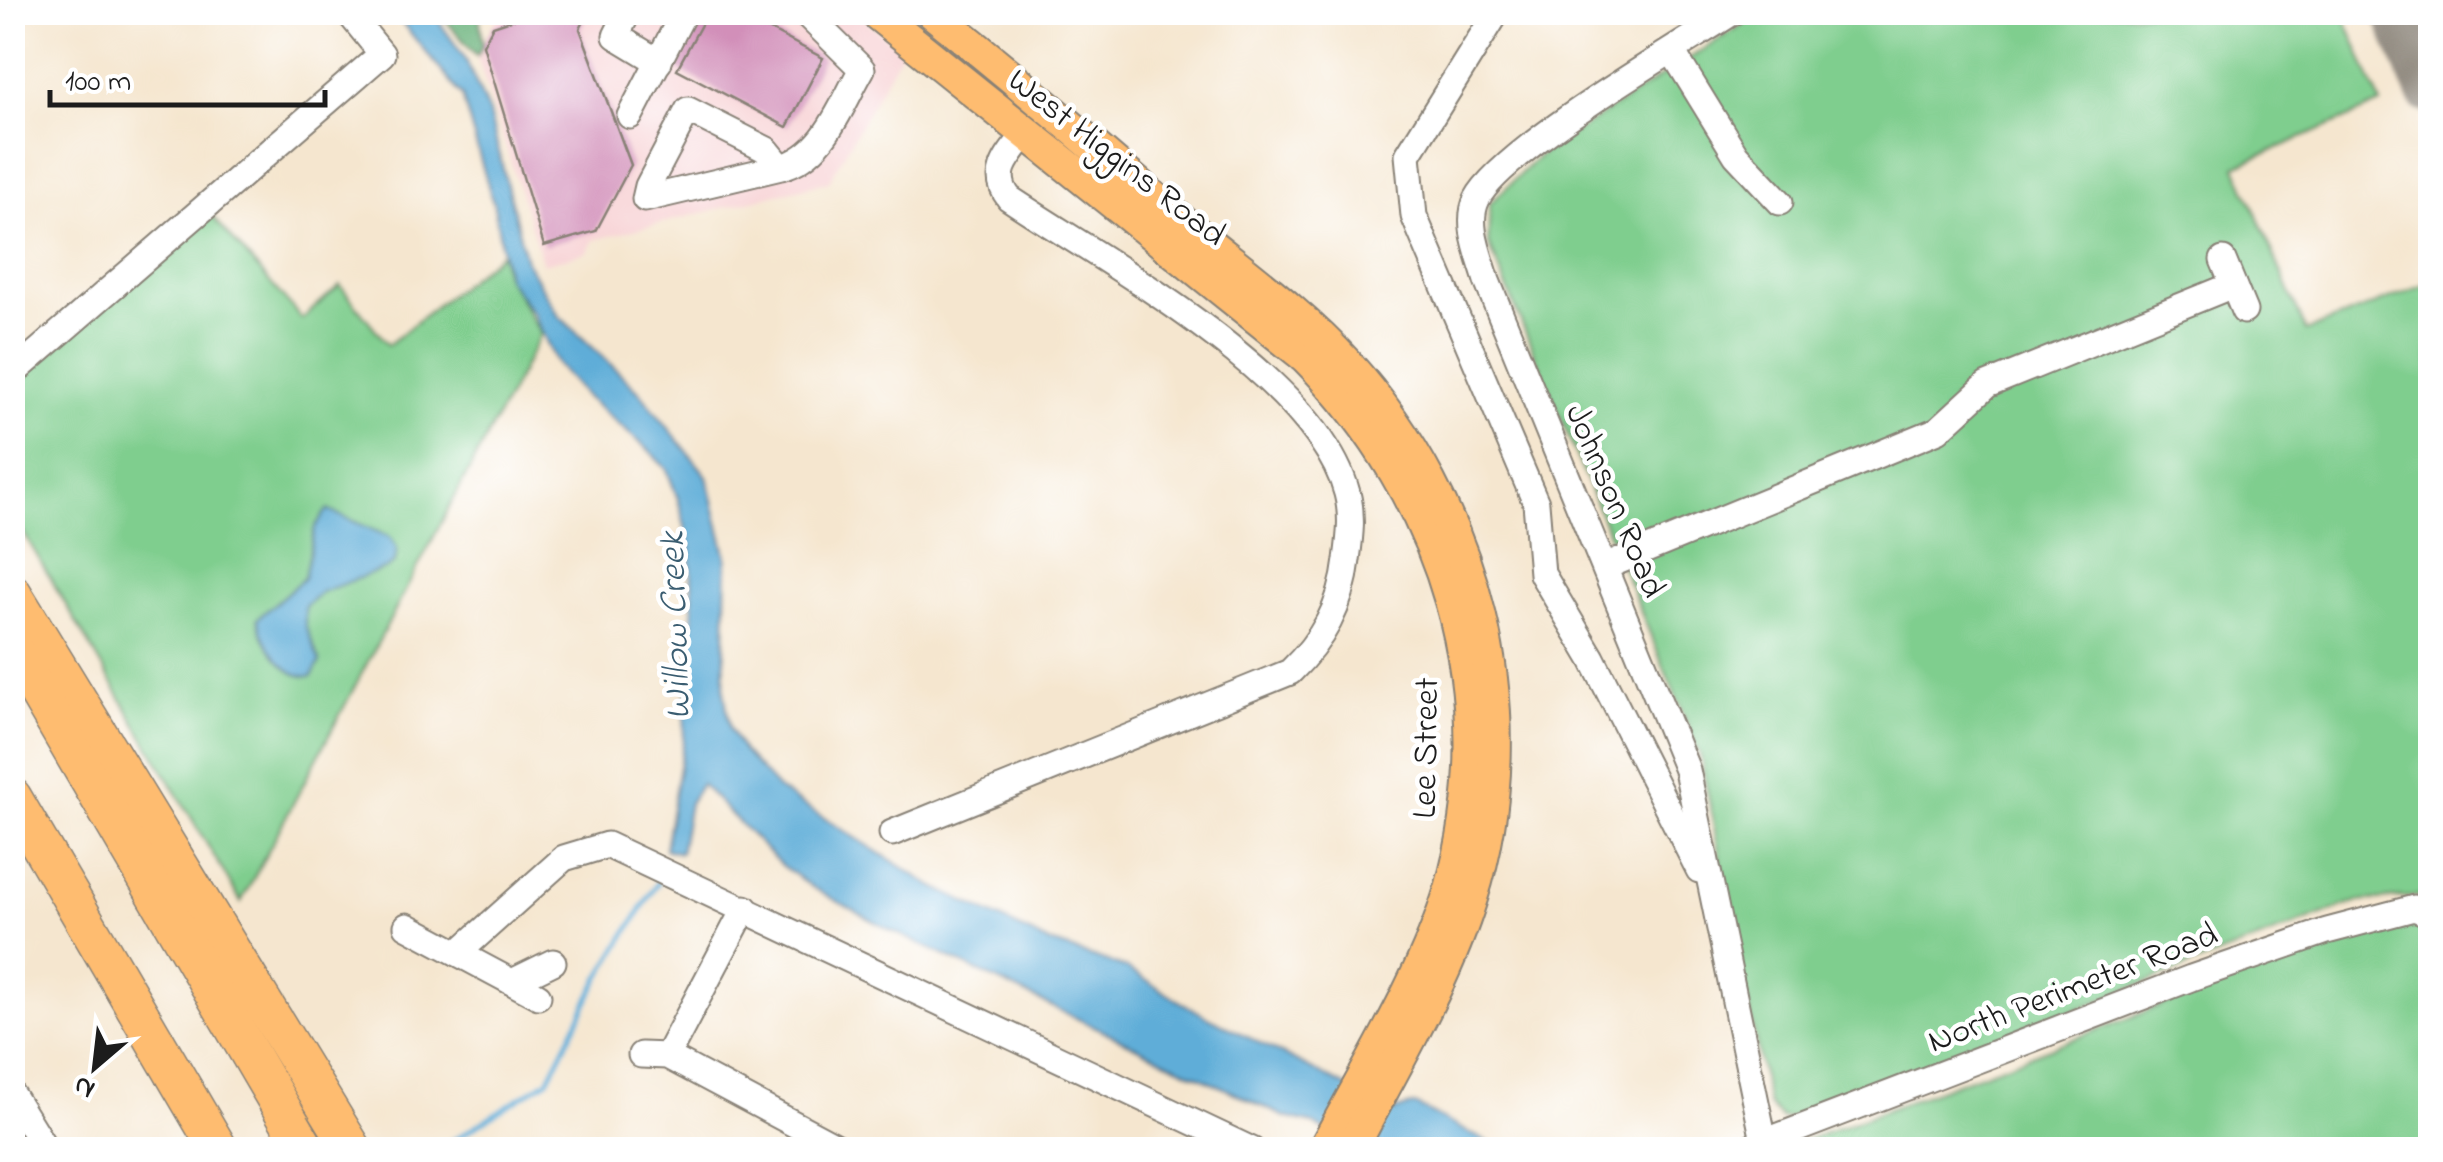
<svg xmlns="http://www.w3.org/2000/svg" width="2443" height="1162" font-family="'Indie Flower',sans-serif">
	<rect width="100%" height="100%" fill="#fff"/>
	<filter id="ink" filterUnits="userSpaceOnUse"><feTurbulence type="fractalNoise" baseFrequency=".01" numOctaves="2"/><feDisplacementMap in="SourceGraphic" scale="20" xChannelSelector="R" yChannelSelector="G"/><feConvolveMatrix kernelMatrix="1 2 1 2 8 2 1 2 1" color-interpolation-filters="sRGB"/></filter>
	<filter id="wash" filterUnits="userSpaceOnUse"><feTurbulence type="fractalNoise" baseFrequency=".0048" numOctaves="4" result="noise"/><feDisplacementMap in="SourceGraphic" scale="40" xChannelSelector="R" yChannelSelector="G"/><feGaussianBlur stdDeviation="2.25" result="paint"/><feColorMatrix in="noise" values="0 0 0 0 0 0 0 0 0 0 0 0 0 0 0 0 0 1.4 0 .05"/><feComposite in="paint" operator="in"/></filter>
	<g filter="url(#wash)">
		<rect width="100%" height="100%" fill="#f5e6cf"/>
		<path fill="#f7cfd1" d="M500,12L857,13L902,50L829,181L594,240L587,252L543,264L477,56Z"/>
		<g fill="#7fce8e" stroke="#4e7555" stroke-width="2.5">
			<path d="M1760,13H2343L2381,104L2236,166L2306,331L2430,283V895L2356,902L1800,1116L1782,1119L1768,1105L1700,755L1488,242L1490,203L1540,155Z"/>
			<path d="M210,214L302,319L340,285L388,345L501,253L505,273L541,334L241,902L13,515L12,385Z"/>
			<path d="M2418,918L2430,922V1149L1780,1150L2367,928Z"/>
		</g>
		<path fill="#67b179" stroke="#42664a" stroke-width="2.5" d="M439,13H479L483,45L477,56Z"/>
		<g fill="#5fadd8" stroke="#3e647a" stroke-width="2.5">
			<path d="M394,13H433L465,58L489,113L526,261L559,316L639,391L707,476L727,558L724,691L730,729L743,751L778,789L934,887L1048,942L1126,968L1189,1007L1394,1111L1415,1105L1501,1149H1362L1313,1124L1285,1117L888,929L815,889L782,866L701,784L689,803L680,853L665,849L683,744L693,609L690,546L678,499L667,470L650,451L586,397L557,364L533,313L507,278L494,206L462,96Z"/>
			<path d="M327,510L390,537L397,548L395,562L387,568L321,592L305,606V625L320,662L312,676C284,680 263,642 257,619L304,578L315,527Z"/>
		</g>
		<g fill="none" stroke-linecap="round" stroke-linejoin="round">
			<path stroke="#5fadd8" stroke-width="5" d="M438,1150L548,1080L600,977L658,882"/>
			<path stroke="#888176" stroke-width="50" d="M2398,12L2430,89"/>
		</g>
		<g id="blocks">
			<g fill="#d28fb9">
				<path d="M535,12H589L580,29L631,165L596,231L544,246L483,45L493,26Z"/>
				<path d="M708,12H736L823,58L787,127L677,69Z"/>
			</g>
		</g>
	</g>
	<g filter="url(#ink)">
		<use href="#blocks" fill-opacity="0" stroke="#888176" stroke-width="2.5"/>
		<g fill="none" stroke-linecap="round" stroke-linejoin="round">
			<g stroke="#888176" stroke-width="29">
				<g id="minor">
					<path d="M628,12L616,36L659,62"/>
					<path d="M1497,12L1408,155L1414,216L1536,503L1542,574L1592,658L1699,870"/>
					<path d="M1733,12C1680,46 1502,150 1477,199C1465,224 1480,256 1487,281L1687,770L1764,1141"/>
					<path d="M1672,51L1736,155L1780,202"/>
					<path d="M630,116L684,12"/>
					<path d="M781,167L767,150L688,110L648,186L645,199L781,167C825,156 841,105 862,69L804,12"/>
					<path d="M2223,260L2244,311"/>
					<path d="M12,374L382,54L348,12"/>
					<path d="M1607,566L1938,430L1987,385L2233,285"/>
					<path d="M892,833L1290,672C1322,641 1342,606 1347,560C1350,537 1353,516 1347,493C1316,376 1104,262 1009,198C990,174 1009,155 1025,135"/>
					<path d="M407,926L538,996"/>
					<path d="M458,953L564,858L607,845L1252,1150"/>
					<path d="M512,982L553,962"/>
					<path d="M641,1055L667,1056L843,1150"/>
					<path d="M667,1056L745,908"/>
					<path d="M12,1095L46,1150"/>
					<path d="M1743,1150L2191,978L2327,931L2414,908L2430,914"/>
				</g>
			</g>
			<g stroke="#888176" stroke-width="36">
				<g id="major">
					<path d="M875,12L1306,357C1445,497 1507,695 1451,889C1426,973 1366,1071 1324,1150"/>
					<path d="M932,12C1015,78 1095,147 1175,216C1232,264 1297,309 1347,364C1476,507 1530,712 1471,898C1444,986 1393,1067 1351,1150"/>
				</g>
			</g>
			<g stroke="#888176" stroke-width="41">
				<g id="highway">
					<path d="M12,593L353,1150"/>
					<path d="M12,648L306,1150"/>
					<path d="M12,797L219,1150"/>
				</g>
			</g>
			<use href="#minor" stroke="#fff" stroke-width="25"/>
			<use href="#major" stroke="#febc70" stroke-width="32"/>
			<use href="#highway" stroke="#febc70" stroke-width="38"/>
		</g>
	</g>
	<g text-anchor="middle" stroke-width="9" stroke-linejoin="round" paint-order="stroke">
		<g font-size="35" fill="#1c1c1c" stroke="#fff">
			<text transform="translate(1118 156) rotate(38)" y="12">West Higgins Road</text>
			<text transform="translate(1617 500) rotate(67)" y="12">Johnson Road</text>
			<text transform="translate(1424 748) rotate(-89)" y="12">Lee Street</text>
			<text transform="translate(2072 986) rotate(-21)" y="12">North Perimeter Road</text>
		</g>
		<g font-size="38" font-style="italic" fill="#3a5d71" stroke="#fff">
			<text transform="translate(673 626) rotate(-92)" y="13">Willow Creek</text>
		</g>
	</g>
	<rect width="2443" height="1162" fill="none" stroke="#fff" stroke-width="50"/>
	<g transform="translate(95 1067) rotate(208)" stroke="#ffffff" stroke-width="8" paint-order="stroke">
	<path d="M0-8L18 38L0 25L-18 38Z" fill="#1c1c1c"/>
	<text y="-15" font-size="28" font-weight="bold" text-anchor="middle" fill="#1c1c1c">N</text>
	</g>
	<path d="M50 90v15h275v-15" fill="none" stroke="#1c1c1c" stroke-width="5"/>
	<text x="65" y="90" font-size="30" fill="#1c1c1c" stroke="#ffffff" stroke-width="8" paint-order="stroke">100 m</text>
</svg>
